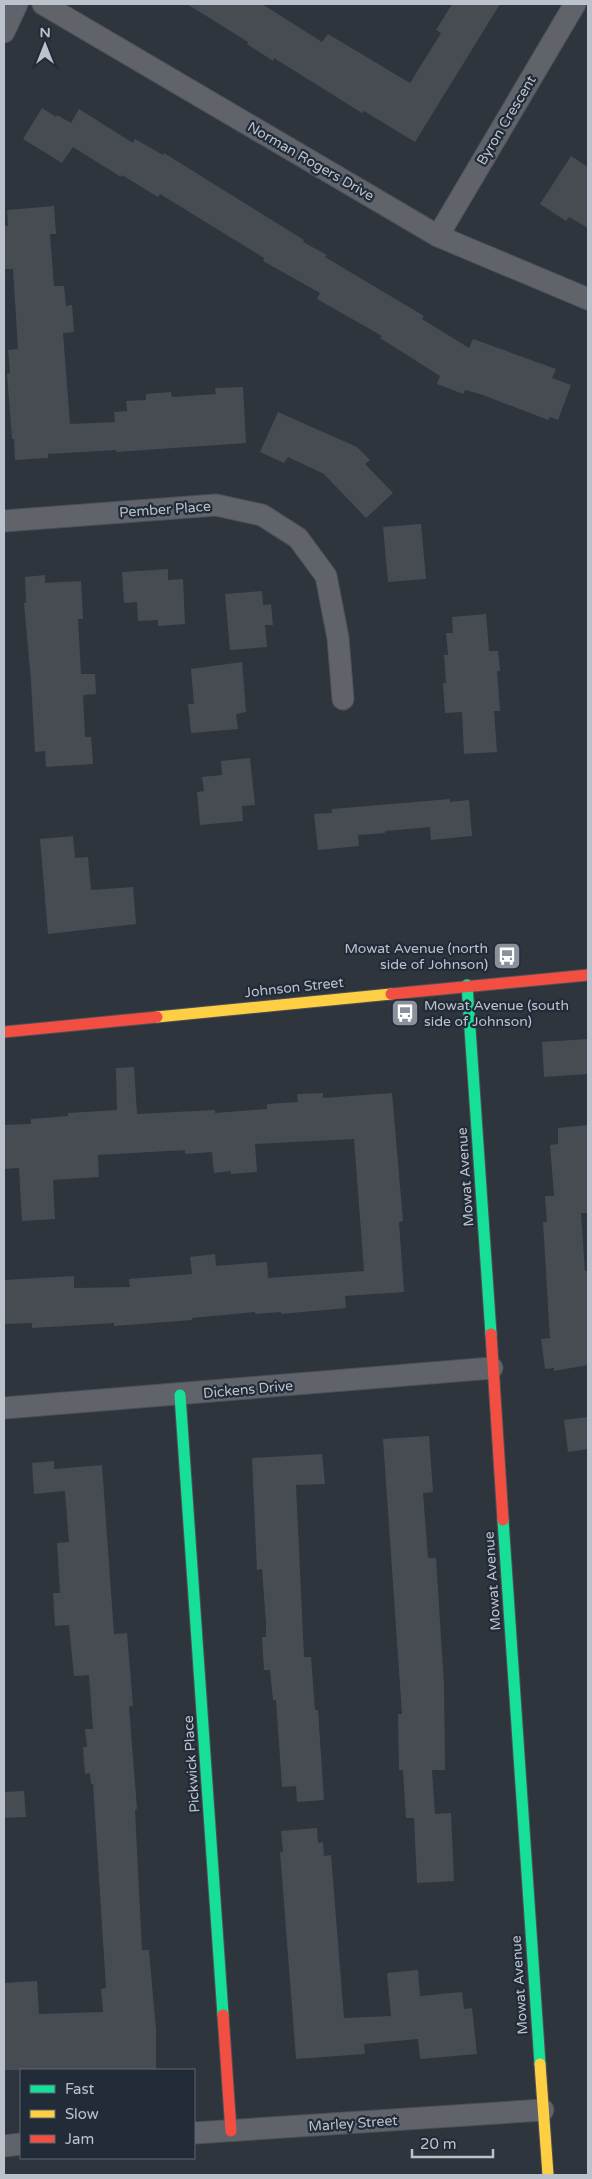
<svg xmlns="http://www.w3.org/2000/svg" width="592" height="2179" font-family="'Varela Round',sans-serif">
	<rect width="100%" height="100%" fill="#2f353c"/>
	<g fill="#474c53">
		<path d="M187,4H262L322,42L328,34L410,83L441,33L436,30L452,4H500L415,142L364,111L362,113L274,58L273,61L247,44L248,42Z"/>
		<path d="M42,108L56,117L57,115L71,123L79,109L133,143L135,139L163,155L164,153L304,240L303,242L327,255L325,257L424,316L422,319L469,348L473,339L556,369L552,378L571,385L558,420L550,417L548,420L483,395L465,390L463,394L437,384L440,376L380,338L382,336L317,299L320,293L263,261L264,258L160,194L158,197L122,175L121,177L73,147L62,163L23,139Z"/>
		<path d="M571,156L588,167V228L569,217L566,221L540,204Z"/>
		<path d="M54,206L56,234H50L54,286H64L66,306L72,305L74,332L63,333L70,424L115,422L114,412L127,411L126,401L146,400V394L171,392L172,397L216,394L215,388L243,387L246,443L116,452V450L48,454V458L15,460L14,439H12L7,374L10,373L8,350L18,349L13,269H4V226H8L7,210Z"/>
		<path d="M278,412L357,447L370,460L365,464L393,493L366,518L324,474L288,457L284,463L260,452Z"/>
		<path d="M421,524L426,579L388,582L383,527Z"/>
		<path d="M168,569V580L183,579L185,624L158,626V620L138,621L137,602L124,603L122,572Z"/>
		<path d="M45,575V583L81,581L83,619H78L81,674H95L96,694L83,695L85,737H91L93,764L46,767L45,751L35,752L31,681L24,603H26L25,577Z"/>
		<path d="M262,591L263,605L271,604L273,625H265L267,647L230,650L225,594Z"/>
		<path d="M486,614L489,651H498L500,671H497L500,711H494L497,752L464,754L462,712L445,713L443,683H446L444,655H448L446,633H453L452,617Z"/>
		<path d="M242,662L246,712L236,714L238,729L191,733L188,704H194L191,669Z"/>
		<path d="M250,758L255,805L242,806L243,821L200,825L197,792L204,791L202,777L222,775L221,761Z"/>
		<path d="M450,799V802L469,800L472,836L431,840L430,827L385,831V833L358,835L359,846L318,850L314,814L332,813V809Z"/>
		<path d="M73,836L75,858L88,857L91,890L133,887L136,924L48,934L40,839Z"/>
		<path d="M588,1039V1074L544,1077L542,1042Z"/>
		<path d="M134,1067L137,1114L215,1110V1113L267,1109V1104L298,1102L297,1094L323,1093V1098L392,1093L403,1221L399,1222L404,1292L345,1296L346,1308L281,1314V1312L255,1314V1312L192,1318V1320L114,1326V1323L32,1328V1323L4,1324V1280L74,1276V1288L130,1287L129,1279L192,1274L190,1257L215,1254L216,1266L267,1262L268,1278L364,1271L354,1139L255,1144L257,1172L231,1174V1171L214,1173L212,1152L185,1154V1150L98,1155L99,1177L53,1180L55,1219L22,1221L19,1168L4,1169V1125L31,1124V1119L68,1116V1113L117,1110L116,1068Z"/>
		<path d="M588,1125V1213H581L585,1271H588V1365L554,1371V1368L545,1369L541,1339L550,1338L543,1222H547L545,1196H554L550,1145L558,1144V1128Z"/>
		<path d="M588,1417V1449L568,1452L564,1420Z"/>
		<path d="M429,1436L433,1492L423,1493L428,1558H436L444,1686L445,1770H432L435,1814L451,1813L454,1881L417,1883L414,1818H406L403,1770H399L398,1714H402L383,1439Z"/>
		<path d="M322,1454L325,1484L296,1485L304,1657H311L315,1710H318L324,1800L297,1802L296,1786L282,1787L276,1700H273L270,1670H264L262,1637H266V1623L262,1569L257,1570L252,1458Z"/>
		<path d="M54,1461V1469L102,1465L114,1634L127,1633L133,1706H129L137,1809L135,1810L142,1950H149L156,2030V2070H4V1983L37,1981L39,2014L103,2012L101,1989L106,1988L93,1784H91L90,1773L85,1774L83,1747H87L85,1729H93L89,1675L74,1676L69,1625L55,1626L53,1593H60L57,1543L69,1542L65,1491L34,1494L32,1463Z"/>
		<path d="M24,1791L26,1817L4,1818V1792Z"/>
		<path d="M317,1828L318,1843L323,1842L324,1856L331,1855L344,2018L391,2016L387,1973L418,1970L420,1996L462,1992L464,2009L472,2008L477,2054L420,2059L418,2039L364,2044L365,2054L296,2059L280,1852H283L281,1831Z"/>
	</g>
	<g fill="none" stroke-linecap="round" stroke-linejoin="round">
		<g stroke="#4d5157" stroke-width="23">
			<g id="street">
				<path d="M43,4L438,236L588,299"/>
				<path d="M4,32L17,4"/>
				<path d="M438,236L575,4"/>
				<path d="M4,521L216,505L262,515L298,538L326,576L338,638L343,699"/>
				<path d="M4,1408L492,1368"/>
				<path d="M194,2133L543,2110"/>
				<path d="M4,2146L21,2144"/>
			</g>
		</g>
		<g stroke="#4d5157" stroke-width="13">
			<g id="fast">
				<path d="M467,985L491,1334"/>
				<path d="M180,1395L223,2015"/>
				<path d="M503,1520L540,2064"/>
			</g>
		</g>
		<g stroke="#4d5157" stroke-width="13">
			<g id="slow">
				<path d="M157,1017L391,994"/>
				<path d="M540,2064L548,2175"/>
			</g>
		</g>
		<g stroke="#4d5157" stroke-width="13">
			<g id="jam">
				<path d="M391,994L588,975"/>
				<path d="M4,1032L157,1017"/>
				<path d="M491,1334L503,1520"/>
				<path d="M223,2015L231,2131"/>
			</g>
		</g>
		<use href="#street" stroke="#60646a" stroke-width="21"/>
		<use href="#fast" stroke="#16e098" stroke-width="11"/>
		<use href="#slow" stroke="#ffcf43" stroke-width="11"/>
		<use href="#jam" stroke="#f24e42" stroke-width="11"/>
	</g>
	<defs>
		<g id="bus-square" transform="scale(1.4375)"><rect x="-9" y="-9" width="18" height="18" rx="4" fill="#8a919a" stroke="#222b38"/><path d="M-5-6H5V4H4V6H2V4H-2V6H-4V4H-5ZM-3.5-4V0h7V-4ZM-3.5 1.2v1.5H-2V1.2ZM2 1.2v1.5H3.5V1.2Z" fill="#fff"/></g>
	</defs>
	<g fill-rule="evenodd">
		<use href="#bus-square" x="507" y="956"/>
		<use href="#bus-square" x="405" y="1013"/>
	</g>
	<g text-anchor="middle" stroke-width="4.5" stroke-linejoin="round" paint-order="stroke">
		<g font-size="14" fill="#bbc2cc" stroke="#222b38">
			<text transform="translate(506 120) rotate(-59)" y="5">Byron Crescent</text>
			<text transform="translate(311 161) rotate(30)" y="5">Norman Rogers Drive</text>
			<text transform="translate(165 509) rotate(-4)" y="5">Pember Place</text>
			<text transform="translate(294 987) rotate(-6)" y="5">Johnson Street</text>
			<text transform="translate(465 1177) rotate(-94)" y="5">Mowat Avenue</text>
			<text transform="translate(248 1389) rotate(-5)" y="5">Dickens Drive</text>
			<text transform="translate(492 1581) rotate(-94)" y="5">Mowat Avenue</text>
			<text transform="translate(191 1764) rotate(-94)" y="5">Pickwick Place</text>
			<text transform="translate(519 1985) rotate(-94)" y="5">Mowat Avenue</text>
			<text transform="translate(353 2123) rotate(-4)" y="5">Marley Street</text>
		</g>
		<g font-size="14" fill="#bbc2cc" stroke="#222b38" text-anchor="end">
			<text x="488" y="953">Mowat Avenue (north<tspan x="488" dy="16">side of Johnson)</tspan></text>
			<text x="424" y="1010" text-anchor="start">Mowat Avenue (south<tspan x="424" dy="16">side of Johnson)</tspan></text>
		</g>
	</g>
	<rect width="592" height="2179" fill="none" stroke="#bbc2cc" stroke-width="10"/>
	<rect x="20" y="2069" width="175" height="90" fill="#222b38" stroke="#5f6773"/>
	<rect x="30" y="2085" width="25" height="8" fill="#16e098" stroke="#5f6773"/>
	<text x="65" y="2094" font-size="15" fill="#bbc2cc">Fast</text>
	<rect x="30" y="2110" width="25" height="8" fill="#ffcf43" stroke="#5f6773"/>
	<text x="65" y="2119" font-size="15" fill="#bbc2cc">Slow</text>
	<rect x="30" y="2135" width="25" height="8" fill="#f24e42" stroke="#5f6773"/>
	<text x="65" y="2144" font-size="15" fill="#bbc2cc">Jam</text>
	<g transform="translate(45 45)" stroke="#222b38" stroke-width="4" paint-order="stroke">
	<path d="M0-4L9 19L0 12L-9 19Z" fill="#bbc2cc"/>
	<text y="-8" font-size="14" font-weight="bold" text-anchor="middle" fill="#bbc2cc">N</text>
	</g>
	<path d="M412 2149v8h81v-8" fill="none" stroke="#bbc2cc" stroke-width="2.5"/>
	<text x="420" y="2149" font-size="15" fill="#bbc2cc" stroke="#222b38" stroke-width="4" paint-order="stroke">20 m</text>
</svg>
